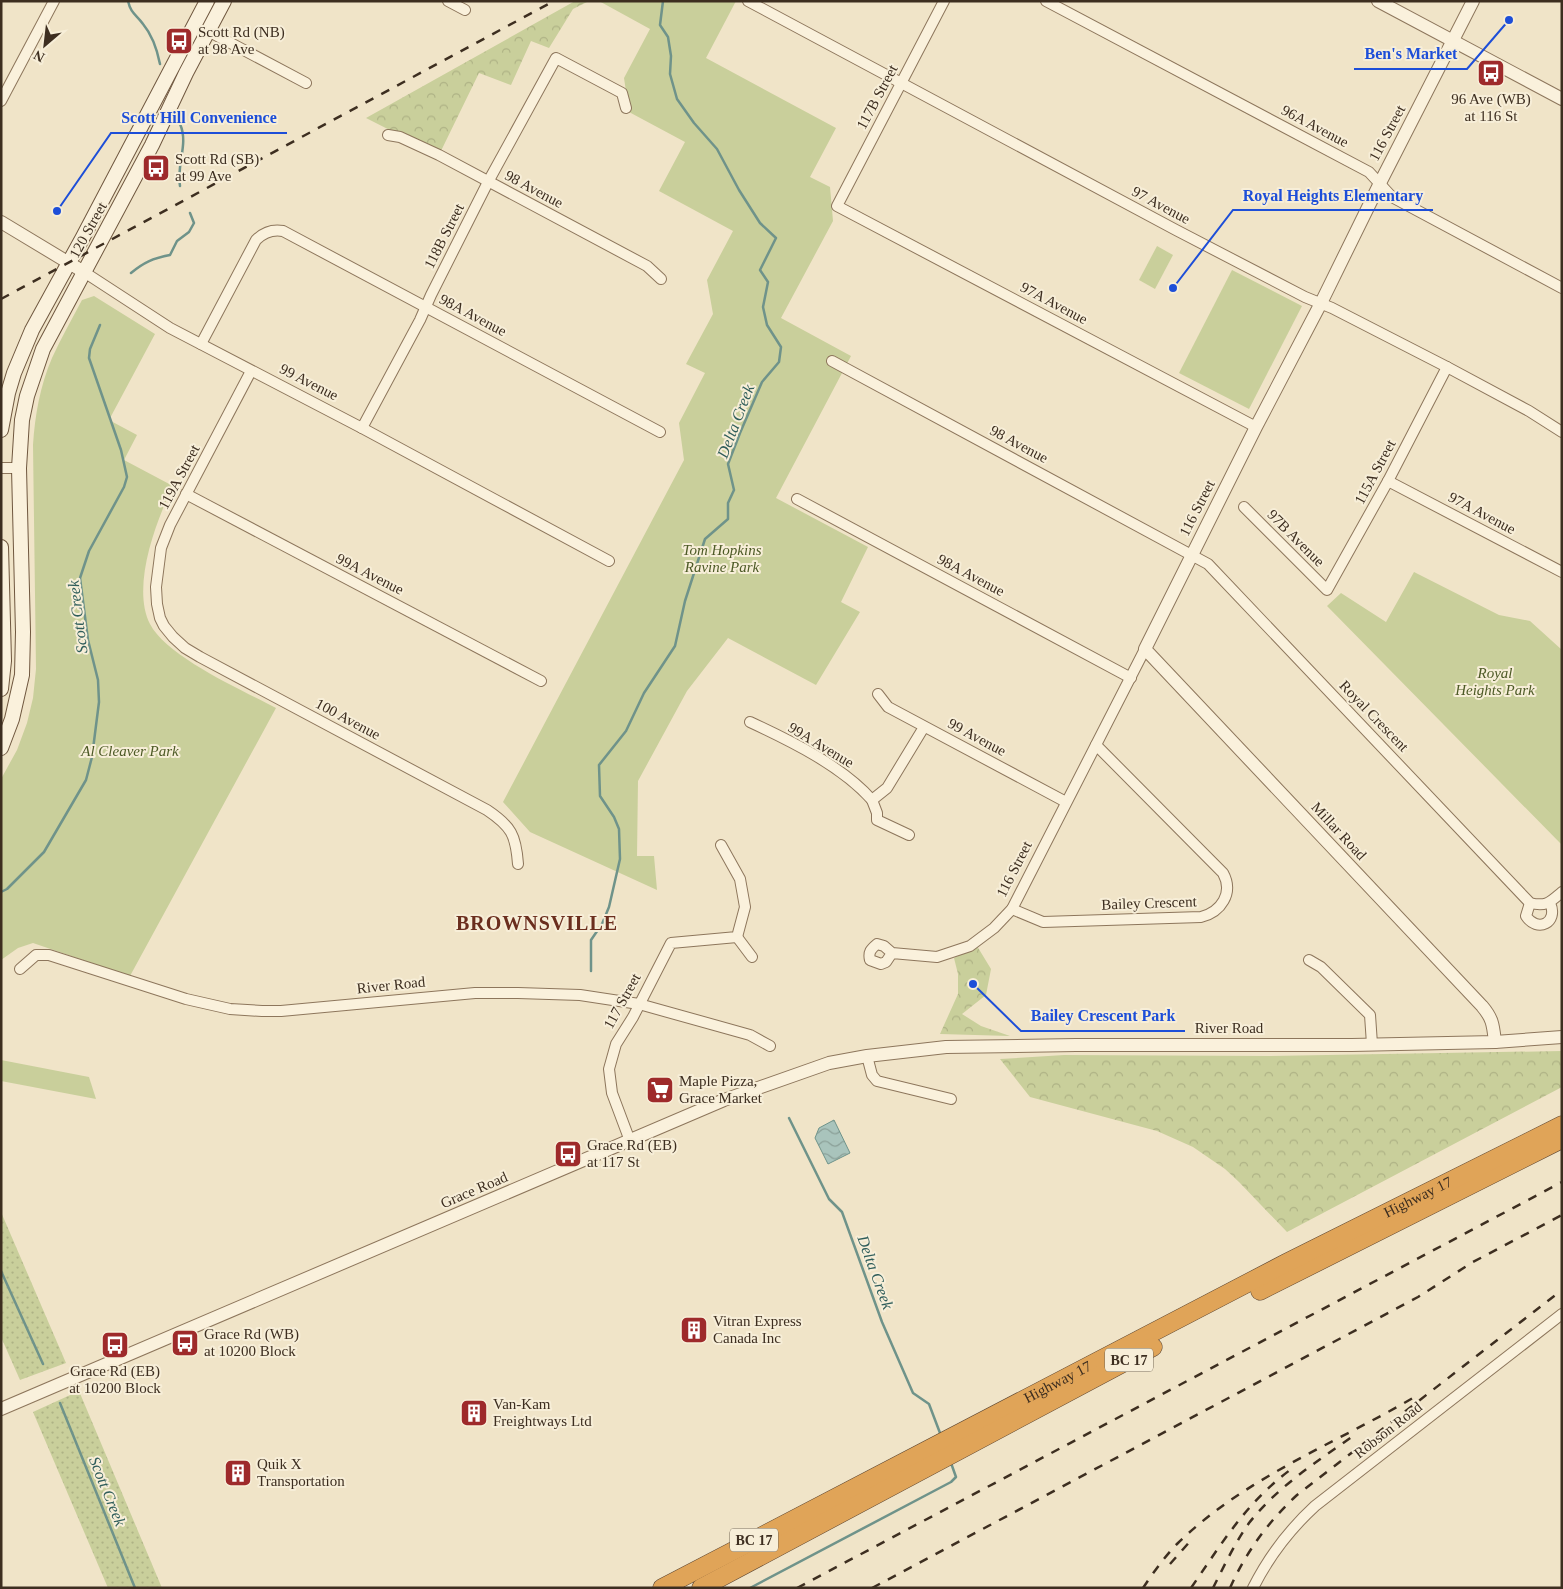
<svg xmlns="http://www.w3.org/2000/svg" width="1563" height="1589" font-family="'Times New Roman',serif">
	<defs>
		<pattern id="grass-dots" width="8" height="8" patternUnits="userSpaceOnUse" patternTransform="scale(1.25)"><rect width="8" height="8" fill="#c9cf9b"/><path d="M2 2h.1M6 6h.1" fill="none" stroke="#aeb285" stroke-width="1.8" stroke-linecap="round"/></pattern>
		<pattern id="forest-crowns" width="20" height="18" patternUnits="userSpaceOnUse" patternTransform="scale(1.25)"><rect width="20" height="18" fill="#c9cf9b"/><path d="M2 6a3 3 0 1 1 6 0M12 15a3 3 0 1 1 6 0" fill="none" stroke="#aeb285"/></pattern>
		<pattern id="water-waves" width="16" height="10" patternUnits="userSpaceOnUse" patternTransform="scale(1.25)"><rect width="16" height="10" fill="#a9c4bc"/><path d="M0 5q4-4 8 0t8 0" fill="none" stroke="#8ba098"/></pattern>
	</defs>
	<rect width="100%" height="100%" fill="#f0e4c8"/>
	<g fill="url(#grass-dots)">
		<path d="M1,1212L66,1363L20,1380L1,1337Z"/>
		<path d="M79,1391L162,1588H108L33,1412Z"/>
	</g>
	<g fill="url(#forest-crowns)">
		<path d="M575,1H589L573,9L549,48L531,41L511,85L479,73L439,155L366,118Z"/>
		<path d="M977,946L991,969L986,995L962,1014L981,1026L1010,1036L940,1034L958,994V974L954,958Z"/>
		<path d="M1562,1051V1087L1287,1232L1239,1182L1225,1169L1193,1147L1157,1131L1030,1097L1000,1059L1064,1055L1270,1056Z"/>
	</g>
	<g fill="#c9cf9b">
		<path d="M599,1H736L706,58L836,128L810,177L830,187L833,221L781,318L851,356L776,498L868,547L841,602L860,612L816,685L728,638L687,691L638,781L637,856H654L657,890L530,832L503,802L684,460L679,423L705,373L686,364L713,314L707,280L733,231L659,191L685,142L629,112L624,78L650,29Z"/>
		<path d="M1157,246L1173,255L1155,289L1139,280Z"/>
		<path d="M1232,270L1302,306L1249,409L1179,373Z"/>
		<path d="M94,296L155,334L109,420L137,435L124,460L173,486C156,521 131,587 150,624C167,657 242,690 276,708L130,976L33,943L18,948L1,960V779L17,750L27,723L33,698L36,669L33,445C35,415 40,386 52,358C61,338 72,319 82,300Z"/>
		<path d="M1414,572L1499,615L1530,621L1562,650V845L1327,606L1341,593L1386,622Z"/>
		<path d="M1,1060L89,1077L96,1099L1,1081Z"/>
	</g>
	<path fill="url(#water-waves)" stroke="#6f938a" d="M834,1120L850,1153L828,1164L815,1138L819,1128Z"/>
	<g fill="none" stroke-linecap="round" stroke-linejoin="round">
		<g stroke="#6f938a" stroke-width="2.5">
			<path d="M128,1C131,14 136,14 143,24C153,36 157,49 160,64"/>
			<path d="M180,124C189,144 176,165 180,186"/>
			<path d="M131,273C143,263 153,258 170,255L177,241L189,232L194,223L190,213"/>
			<path d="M1,892L7,889L44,852L86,780L92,757L99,702L98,680L88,640L80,578L89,551L124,487L127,477L121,450L89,358L90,349L100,325"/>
			<path d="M591,971V940L602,924L609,907L620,859L619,829L614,817L600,796L599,765L626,731L644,693L675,646L685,601L705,539L728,519V503L734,490L728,464L740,433L762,382L779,362L781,347L767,325L763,307L768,282L760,270L776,238L760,223L739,190L717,149L694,123L677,99L670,74L671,56L668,37L660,25L663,1"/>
			<path d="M789,1118L829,1199L842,1212L882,1322L913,1393L929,1404L940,1433"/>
			<path d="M1,1271L43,1364"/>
			<path d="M60,1403L135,1588"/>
			<path d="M750,1588L951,1482L956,1477L951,1463"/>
		</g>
		<g stroke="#8d765c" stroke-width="12">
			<g id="minor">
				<path d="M448,1L465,10"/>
				<path d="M748,1L1176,230L1305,297L1332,308L1447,367L1529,411L1562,432"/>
				<path d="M944,1L837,206L1256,427"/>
				<path d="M1046,1L1369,172L1392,197L1562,288"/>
				<path d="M208,31L306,83"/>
				<path d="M1,101L54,1"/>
				<path d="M388,135L400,137L439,155L647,266L661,279"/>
				<path d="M84,272L170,328L362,428L609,561"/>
				<path d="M201,344L256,240C264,232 272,229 283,231L660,432"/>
				<path d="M832,361L1208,564L1530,903C1547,907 1550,902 1562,892"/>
				<path d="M251,371L170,525L161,548L156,587L157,604L160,618L164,626L173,637L185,648L200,657L487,810C511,826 516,835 518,864"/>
				<path d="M362,428L420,320L431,295L488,182L556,58L622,93L626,108"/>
				<path d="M1,468H19"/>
				<path d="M1388,481L1562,572"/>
				<path d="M186,494L541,681"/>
				<path d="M797,499L1131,678"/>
				<path d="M1244,507L1327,590L1388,481L1447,367"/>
				<path d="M878,694L888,707L1066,802"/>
				<path d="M750,722C791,741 842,766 872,800"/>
				<path d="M909,835L877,820V813L872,800L887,788L924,727"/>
				<path d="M1530,903L1526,916C1537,933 1559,923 1550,903"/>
				<path d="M1012,909L1043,922L1201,917C1221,912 1234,893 1223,873L1096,745"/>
				<path d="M737,937L752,957"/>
				<path d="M892,953L886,962L881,964L870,960C868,952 871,949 877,944L884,946L892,953L937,957L970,946L994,928L1012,909L1145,649"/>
				<path d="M1309,960L1321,967L1370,1015L1372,1044"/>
				<path d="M20,969L36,955H49L186,999L230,1009L262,1011H281L475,993H518L580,995L639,1004L750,1035L770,1046"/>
				<path d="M867,1056L872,1075L877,1081L951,1099"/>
				<path d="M630,1141L612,1093L609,1069L616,1044L633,1017L671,943L737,937L745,907L740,879L721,845"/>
				<path d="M1253,1588C1269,1556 1289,1530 1315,1506L1562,1314"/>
			</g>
		</g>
		<g stroke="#8d765c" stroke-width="14">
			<g id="tertiary">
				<path d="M1378,1L1562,99"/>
				<path d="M1473,1L1380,183L1321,303L1256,427L1145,649L1482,1006C1493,1019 1493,1025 1495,1042"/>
				<path d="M1,222L84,272"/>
				<path d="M1,1409L724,1100L829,1063L867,1056L946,1047L1076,1045H1352L1495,1042L1562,1037"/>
			</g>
		</g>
		<g stroke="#6f573f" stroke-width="16">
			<g id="secondary">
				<path d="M1,430L8,393L14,373L32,330L83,237L207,1"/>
				<path d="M1,547L4,661L1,689"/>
				<path d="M1,748L12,719L22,675L23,632L19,468L22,420L27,396L43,349L152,145L186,73L224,1"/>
			</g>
		</g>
		<g stroke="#5b4430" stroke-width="19">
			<g id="motorway">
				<path d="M1260,1291L1562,1139"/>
				<path id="s1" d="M662,1588L1286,1263L1562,1125"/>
				<path d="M701,1588L1153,1347"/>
			</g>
		</g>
		<use href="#minor" stroke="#faf1dc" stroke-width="10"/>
		<use href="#tertiary" stroke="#faf1dc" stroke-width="12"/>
		<use href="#secondary" stroke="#faf1dc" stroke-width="14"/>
		<use href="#motorway" stroke="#e0a458" stroke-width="18"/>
		<g stroke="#3d2e20" stroke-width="2.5" stroke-dasharray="9 9" stroke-linecap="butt">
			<path d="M1,299L554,1"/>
			<path d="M1170,1564L1193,1538"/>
			<path d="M797,1588L1562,1182"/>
			<path d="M872,1588L1418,1297L1473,1262L1562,1215"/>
			<path d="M1143,1588C1153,1573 1165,1556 1178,1543C1247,1476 1337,1443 1418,1395"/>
			<path d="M1191,1588C1222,1543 1246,1503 1290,1470"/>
			<path d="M1213,1588C1224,1566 1235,1543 1249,1523C1278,1486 1318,1461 1356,1434"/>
			<path d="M1230,1588C1246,1552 1268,1522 1297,1495L1562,1290"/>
		</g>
	</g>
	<defs>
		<g id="bus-square" transform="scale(1.4375)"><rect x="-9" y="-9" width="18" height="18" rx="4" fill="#9e2a2b" stroke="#f7eed8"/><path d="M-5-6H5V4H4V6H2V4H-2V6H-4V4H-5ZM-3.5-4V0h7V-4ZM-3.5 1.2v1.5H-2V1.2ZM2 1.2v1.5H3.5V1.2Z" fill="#fff"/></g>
		<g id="supermarket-square" transform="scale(1.4375)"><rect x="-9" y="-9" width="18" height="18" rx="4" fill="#9e2a2b" stroke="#f7eed8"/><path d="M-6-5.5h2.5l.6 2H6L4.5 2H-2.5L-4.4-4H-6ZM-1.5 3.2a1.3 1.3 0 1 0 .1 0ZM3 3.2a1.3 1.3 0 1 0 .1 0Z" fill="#fff"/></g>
		<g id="building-square" transform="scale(1.4375)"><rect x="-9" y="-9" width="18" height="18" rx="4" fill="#9e2a2b" stroke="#f7eed8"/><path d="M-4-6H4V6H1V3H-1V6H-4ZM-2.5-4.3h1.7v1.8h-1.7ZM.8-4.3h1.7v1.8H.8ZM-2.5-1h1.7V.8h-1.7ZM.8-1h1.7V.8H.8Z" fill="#fff"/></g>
	</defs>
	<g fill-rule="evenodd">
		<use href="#bus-square" x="179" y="41"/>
		<use href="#bus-square" x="1491" y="73"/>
		<use href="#bus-square" x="156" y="168"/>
		<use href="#supermarket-square" x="660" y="1090"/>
		<use href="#bus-square" x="568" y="1154"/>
		<use href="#building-square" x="694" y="1330"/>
		<use href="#bus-square" x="185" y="1343"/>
		<use href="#bus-square" x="115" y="1345"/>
		<use href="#building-square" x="474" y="1413"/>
		<use href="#building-square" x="238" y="1473"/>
	</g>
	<g text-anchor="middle" stroke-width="4" stroke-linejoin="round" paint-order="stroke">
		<g fill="#f7eed8" stroke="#756857" stroke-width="1">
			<rect x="1105" y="1348.5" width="48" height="23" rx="4"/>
			<rect x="730" y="1528.5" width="48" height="23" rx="4"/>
		</g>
		<g font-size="14" font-weight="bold" fill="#3d2e20">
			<text x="1129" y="1365">BC 17</text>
			<text x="754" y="1545">BC 17</text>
		</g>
		<g font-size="15" fill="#3d2e20" stroke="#f7eed8" text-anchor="start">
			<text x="198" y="37">Scott Rd (NB)<tspan x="198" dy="17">at 98 Ave</tspan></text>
			<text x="1491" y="104" text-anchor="middle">96 Ave (WB)<tspan x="1491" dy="17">at 116 St</tspan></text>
			<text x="175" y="164">Scott Rd (SB)<tspan x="175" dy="17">at 99 Ave</tspan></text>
			<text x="679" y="1086">Maple Pizza,<tspan x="679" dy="17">Grace Market</tspan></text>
			<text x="587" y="1150">Grace Rd (EB)<tspan x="587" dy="17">at 117 St</tspan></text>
			<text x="713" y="1326">Vitran Express<tspan x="713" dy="17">Canada Inc</tspan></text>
			<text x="204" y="1339">Grace Rd (WB)<tspan x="204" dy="17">at 10200 Block</tspan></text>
			<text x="115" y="1376" text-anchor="middle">Grace Rd (EB)<tspan x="115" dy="17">at 10200 Block</tspan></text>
			<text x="493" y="1409">Van-Kam<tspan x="493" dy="17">Freightways Ltd</tspan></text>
			<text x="257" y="1469">Quik X<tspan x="257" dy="17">Transportation</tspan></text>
		</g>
		<g font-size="15" fill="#3d2e20" stroke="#f7eed8">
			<text transform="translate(877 97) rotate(-62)" y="5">117B Street</text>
			<text transform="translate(1315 126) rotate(28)" y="5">96A Avenue</text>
			<text transform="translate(1387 133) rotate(-62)" y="5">116 Street</text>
			<text transform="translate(534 189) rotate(28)" y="5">98 Avenue</text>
			<text transform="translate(1161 205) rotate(28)" y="5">97 Avenue</text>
			<text transform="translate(88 230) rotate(-61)" y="5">120 Street</text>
			<text transform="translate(444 236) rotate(-63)" y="5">118B Street</text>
			<text transform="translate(1054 303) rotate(28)" y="5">97A Avenue</text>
			<text transform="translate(473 315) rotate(28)" y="5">98A Avenue</text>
			<text transform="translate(309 382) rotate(27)" y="5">99 Avenue</text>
			<text transform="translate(1019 444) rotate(28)" y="5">98 Avenue</text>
			<text transform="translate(1375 472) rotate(-62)" y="5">115A Street</text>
			<text transform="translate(179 477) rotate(-62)" y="5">119A Street</text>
			<text transform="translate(1197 508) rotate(-63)" y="5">116 Street</text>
			<text transform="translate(1482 513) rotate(28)" y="5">97A Avenue</text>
			<text transform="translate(1296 538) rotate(45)" y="5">97B Avenue</text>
			<text transform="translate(370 574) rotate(27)" y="5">99A Avenue</text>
			<text transform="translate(971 575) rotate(28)" y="5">98A Avenue</text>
			<text transform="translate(1374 716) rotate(46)" y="5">Royal Crescent</text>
			<text transform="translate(348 719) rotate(28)" y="5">100 Avenue</text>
			<text transform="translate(977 737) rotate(28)" y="5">99 Avenue</text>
			<text transform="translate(821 745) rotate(31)" y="5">99A Avenue</text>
			<text transform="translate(1339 831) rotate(47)" y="5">Millar Road</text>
			<text transform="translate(1014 869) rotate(-63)" y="5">116 Street</text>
			<text transform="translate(1149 903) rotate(-2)" y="5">Bailey Crescent</text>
			<text transform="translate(391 985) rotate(-6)" y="5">River Road</text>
			<text transform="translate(622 1001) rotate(-61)" y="5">117 Street</text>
			<text x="1229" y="1033">River Road</text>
			<text transform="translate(474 1190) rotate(-23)" y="5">Grace Road</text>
			<text dy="5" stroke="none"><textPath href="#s1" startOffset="851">Highway 17</textPath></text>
			<text dy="5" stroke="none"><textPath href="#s1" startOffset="446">Highway 17</textPath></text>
			<text transform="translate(1388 1430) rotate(-38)" y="5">Robson Road</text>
		</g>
		<g font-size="15" font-style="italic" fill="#4d5a26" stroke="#f7eed8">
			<text x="722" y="555">Tom Hopkins<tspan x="722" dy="17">Ravine Park</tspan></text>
			<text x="1495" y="678">Royal<tspan x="1495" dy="17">Heights Park</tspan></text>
			<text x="130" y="756">Al Cleaver Park</text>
		</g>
		<g font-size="16" font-style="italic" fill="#2f5d5a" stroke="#f7eed8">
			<text transform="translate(735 421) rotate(-69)" y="6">Delta Creek</text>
			<text transform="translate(77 617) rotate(-97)" y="6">Scott Creek</text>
			<text transform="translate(876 1272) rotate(70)" y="6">Delta Creek</text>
			<text transform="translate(108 1491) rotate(68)" y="6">Scott Creek</text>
		</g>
		<g font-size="20" font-weight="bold" letter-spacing="1" fill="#6b2e1e" stroke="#f7eed8">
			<text x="537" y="930">BROWNSVILLE</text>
		</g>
	</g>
	<path fill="none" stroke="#1d4ed8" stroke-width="2" d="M1509 20L1467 69H1354M57 211L111 133H287M1173 288L1233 210H1433M973 984L1021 1031H1185"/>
	<g fill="#1d4ed8" stroke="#f7eed8" stroke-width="2">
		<circle cx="1509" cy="20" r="5"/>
		<circle cx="57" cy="211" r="5"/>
		<circle cx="1173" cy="288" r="5"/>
		<circle cx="973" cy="984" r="5"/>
	</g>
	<g font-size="16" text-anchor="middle" font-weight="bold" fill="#1d4ed8" stroke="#f7eed8" stroke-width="4" stroke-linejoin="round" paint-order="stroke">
		<text x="1411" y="59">Ben's Market</text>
		<text x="199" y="123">Scott Hill Convenience</text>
		<text x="1333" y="201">Royal Heights Elementary</text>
		<text x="1103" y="1021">Bailey Crescent Park</text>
	</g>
	<rect width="1563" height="1589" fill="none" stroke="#3d2e20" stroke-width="5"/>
	<g transform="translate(45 45) rotate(208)" stroke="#f7eed8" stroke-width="4" paint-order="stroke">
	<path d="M0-4L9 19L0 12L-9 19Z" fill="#3d2e20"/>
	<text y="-8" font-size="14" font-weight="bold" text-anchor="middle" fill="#3d2e20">N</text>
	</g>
</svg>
